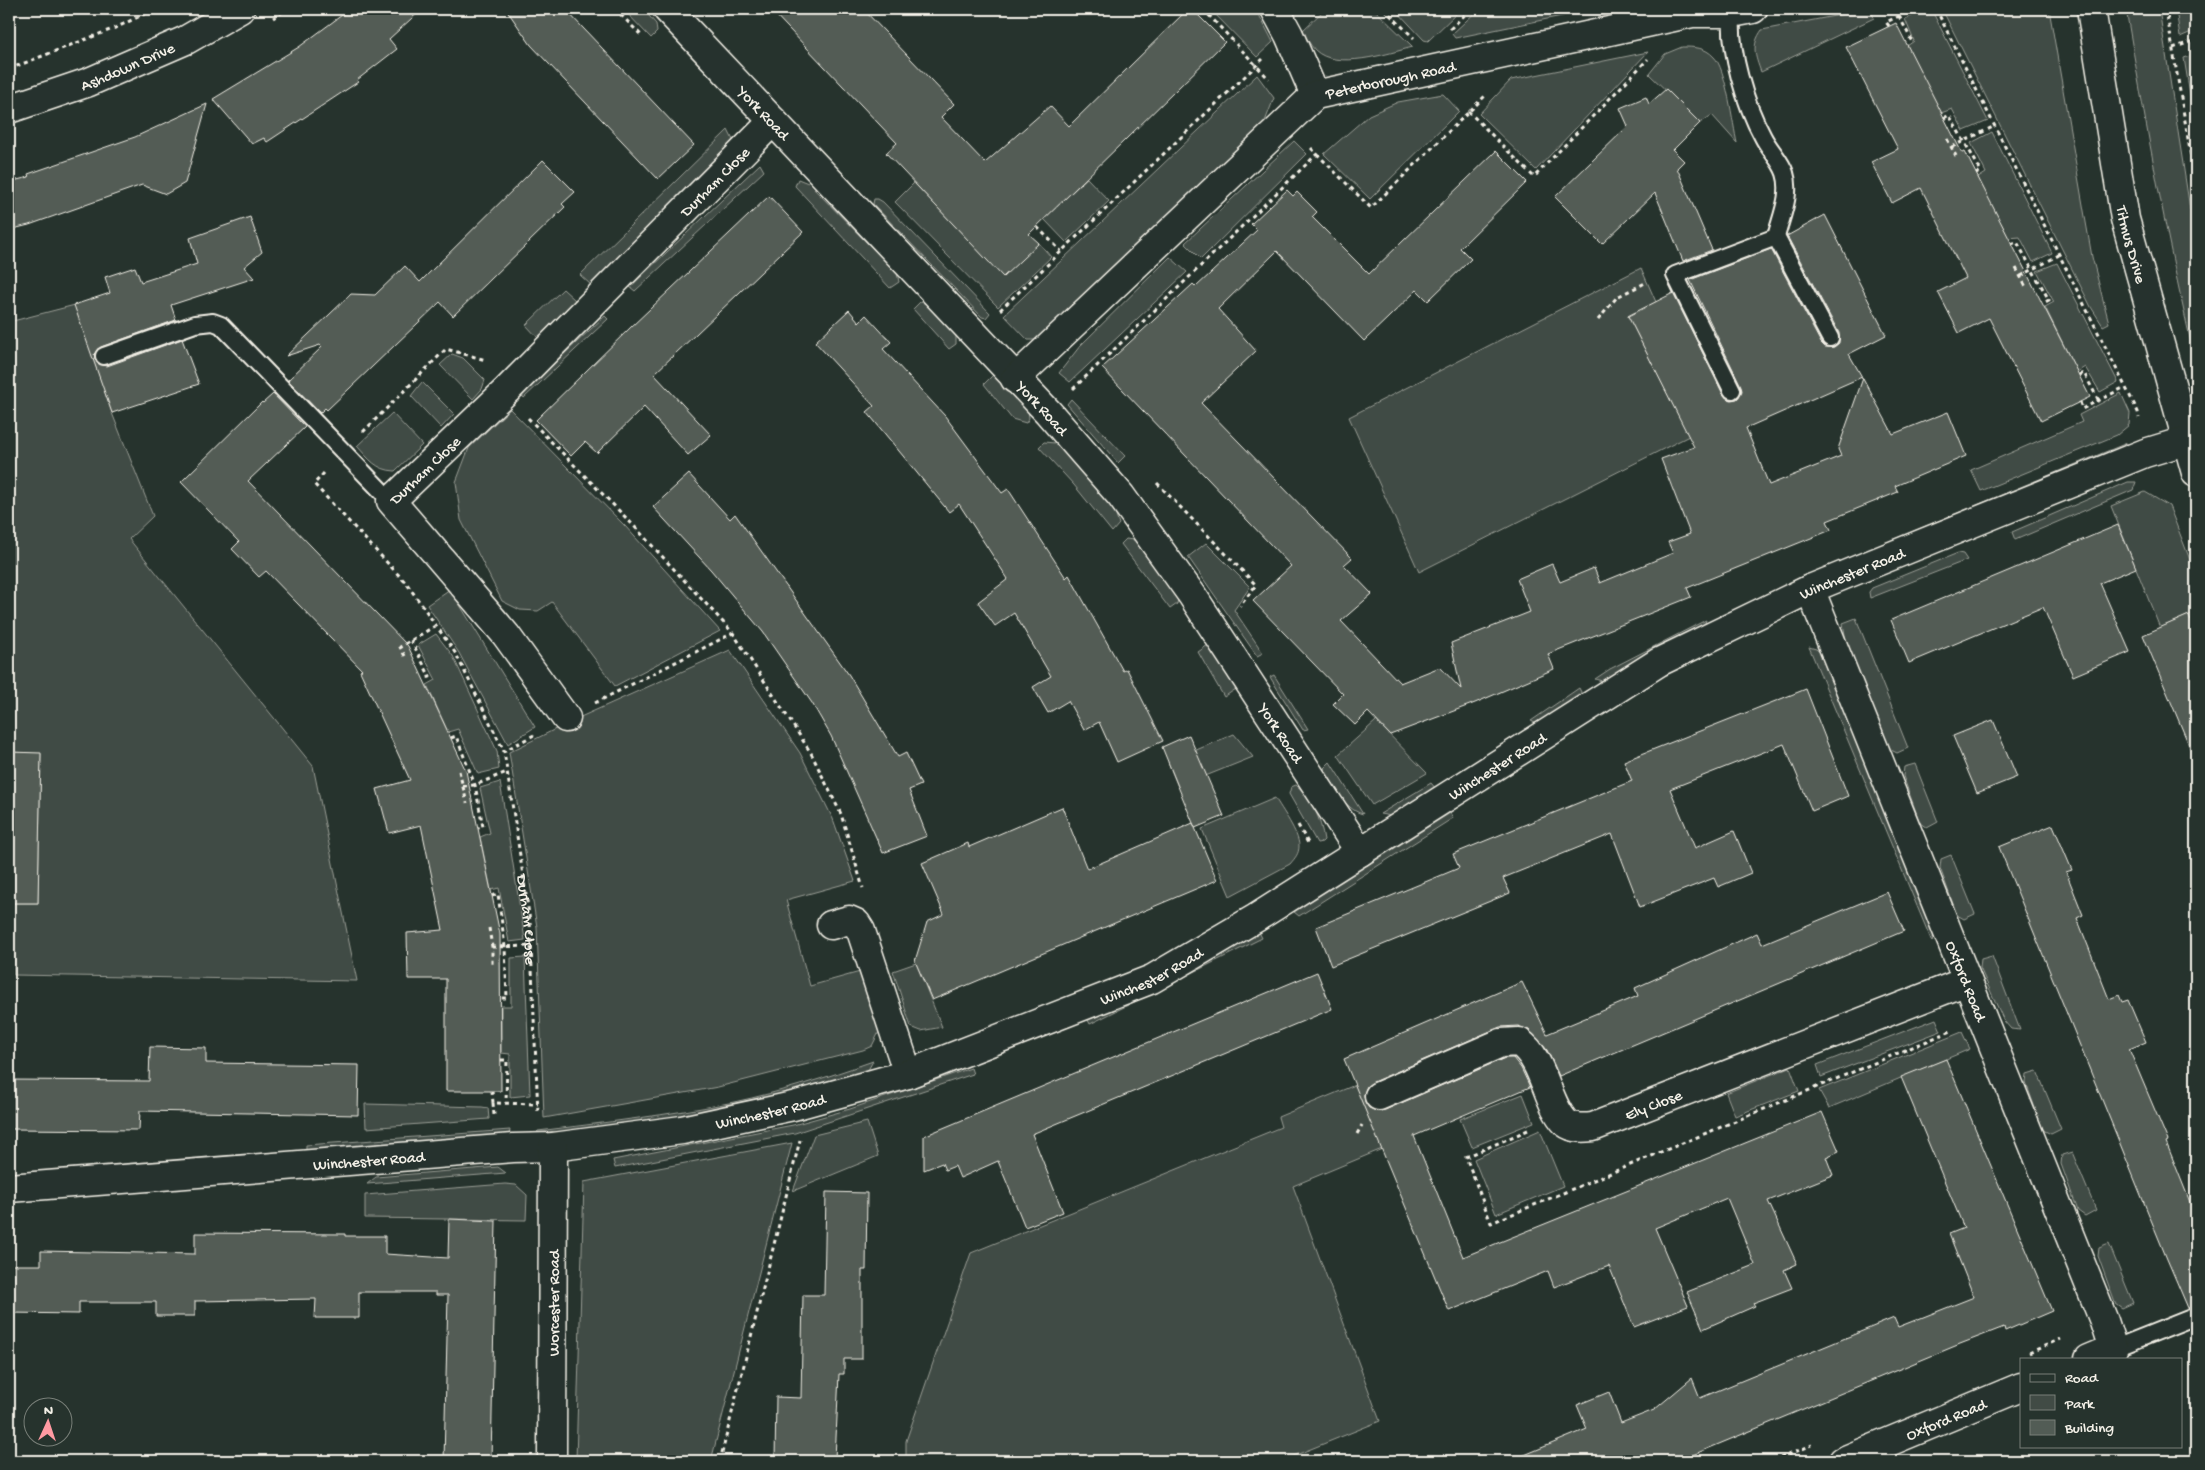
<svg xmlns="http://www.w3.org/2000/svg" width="2205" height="1470" font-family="'Gochi Hand',sans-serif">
	<rect width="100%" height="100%" fill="#26332d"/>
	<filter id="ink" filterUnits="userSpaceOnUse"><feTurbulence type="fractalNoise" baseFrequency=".02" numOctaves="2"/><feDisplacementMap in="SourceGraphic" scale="10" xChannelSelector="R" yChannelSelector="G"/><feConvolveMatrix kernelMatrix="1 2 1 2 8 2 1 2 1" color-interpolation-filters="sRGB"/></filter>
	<g filter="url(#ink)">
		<g fill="#414b45" stroke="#9a9e96">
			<path d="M623,9H643L656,24L657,32L651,38Z"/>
			<path d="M1210,9H1256L1273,42L1257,57Z"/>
			<path d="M1325,9H1374L1413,47C1389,53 1336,71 1315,50C1310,45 1306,37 1302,31Z"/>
			<path d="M1395,9H1461L1428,41L1424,40Z"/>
			<path d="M1479,9H1596L1455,38L1452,34Z"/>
			<path d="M1871,9L1874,18L1761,72C1755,56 1751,45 1762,30Z"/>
			<path d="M1927,9H1931L1988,121L1964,131L1952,109L1941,113L1907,46L1914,41L1905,19Z"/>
			<path d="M1942,9H2049L2092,257L2109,323L2103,326L2091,307Z"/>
			<path d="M2126,9H2159L2190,209L2196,232V364C2168,246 2146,128 2126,9Z"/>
			<path d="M2176,9H2196V30L2180,37Z"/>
			<path d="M1682,47C1694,47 1705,47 1714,57C1726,68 1733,125 1737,143L1712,115L1700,123L1649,74L1665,54Z"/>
			<path d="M1648,52L1536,170L1479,114L1511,80Z"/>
			<path d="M2196,54V130L2184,58Z"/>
			<path d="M1257,75L1274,98L1264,124L1037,340H1028L1004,315Z"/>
			<path d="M1443,94L1459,111L1370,199L1324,154L1369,115L1398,102Z"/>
			<path d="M728,130L734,142L724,158L591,285L580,275Z"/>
			<path d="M1992,132L2052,253L2033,262L2020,237L2008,238L1978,178L1986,173L1971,143Z"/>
			<path d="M1294,141L1307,154L1201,259L1185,243Z"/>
			<path d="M760,164L764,171L635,291L630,287Z"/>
			<path d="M1087,178L1109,201L1066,242L1044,219Z"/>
			<path d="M798,179L808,183L897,273L899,282L890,288L795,186Z"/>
			<path d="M914,183L1003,276L1039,243L1051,257L998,307L895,202Z"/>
			<path d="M874,199H878L883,202L990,313L986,318L982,317L873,204Z"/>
			<path d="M1170,257L1187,272L1070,382L1059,373L1080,346Z"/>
			<path d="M2057,263L2118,382L2100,392L2085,367L2077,372L2045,307L2054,302L2037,271Z"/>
			<path d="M1641,268L1656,302L1628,316L1689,436L1419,572L1349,417Z"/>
			<path d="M563,289L575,300L538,338L526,325Z"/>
			<path d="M920,302L929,304L956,335V344L949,349L913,309Z"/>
			<path d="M75,305L112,413L153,516L129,539L313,766L357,981L14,975L13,903H38L41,754L9,752V322Z"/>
			<path d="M605,316L608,319L524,398L521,394Z"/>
			<path d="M452,354L463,358L485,380L482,389L473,399L440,365Z"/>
			<path d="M993,375L1028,410L1029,418L1026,423L1012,419L984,384Z"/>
			<path d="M422,382L454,414L441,428L411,396Z"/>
			<path d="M2121,393L2130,413L2129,425L2117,435L1981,491L1971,470L2082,422L2079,415Z"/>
			<path d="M1071,399L1125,456L1118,463L1067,404Z"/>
			<path d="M510,409L625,526L720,631L615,686L552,602L538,611L520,610L502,601L461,520L456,482L469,448Z"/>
			<path d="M392,413L422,445L395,471C376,470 369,459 357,446Z"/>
			<path d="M1044,442L1055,443L1070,456L1114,509L1119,524L1112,532L1074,485L1039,447Z"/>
			<path d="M2127,443L2128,449L1870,555L1863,552Z"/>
			<path d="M2128,482H2136L2133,490L2015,540L2012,532Z"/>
			<path d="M2145,492L2169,506L2196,575V612L2160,628L2111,506Z"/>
			<path d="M1126,539L1140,541L1178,599L1177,604L1170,609L1121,544Z"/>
			<path d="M1206,543L1250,587L1234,610L1263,653L1257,656L1188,557Z"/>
			<path d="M1958,553L1963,554L1967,560L1870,598L1869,592L1872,588Z"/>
			<path d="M450,589L535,727L508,744L459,653L427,605Z"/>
			<path d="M1856,618L1908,748L1897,753L1889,749L1846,641L1843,623Z"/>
			<path d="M1706,620L1704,626L1609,679L1602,681L1595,679L1610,669Z"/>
			<path d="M436,634L453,656L497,751L499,769L478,774L458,729L448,732L427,685L436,680L418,645Z"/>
			<path d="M1208,645L1235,685L1236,689L1224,697L1198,652Z"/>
			<path d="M1809,647L1816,649L1823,655L1934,934L1932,942Z"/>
			<path d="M730,650L800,753L833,819L855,881L786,900L810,986L860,972L879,1032L872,1046L863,1050L718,1087L544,1118L537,927L509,752L576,719Z"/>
			<path d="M1274,675L1308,729L1303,730L1270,677Z"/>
			<path d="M1579,688L1581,692L1580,697L1541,724L1535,723L1531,721Z"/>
			<path d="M1376,721L1427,773L1372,805L1338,755Z"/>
			<path d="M1234,734L1253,757L1178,787L1168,762Z"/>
			<path d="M1330,762L1363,814C1343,809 1335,785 1324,768Z"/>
			<path d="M1915,764L1938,822L1927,828L1920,823L1903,776L1904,767Z"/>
			<path d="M500,782L525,940L509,942L499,888L491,890L480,837L490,833L480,788Z"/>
			<path d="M1431,783L1436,789L1391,816L1380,814Z"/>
			<path d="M1296,785C1312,797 1321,820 1324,840L1322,842L1317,843L1289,794L1291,787Z"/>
			<path d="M1275,798C1282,810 1299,833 1299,846C1299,854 1295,858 1290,864L1230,896L1202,829Z"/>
			<path d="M1450,813L1453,818L1299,916L1294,912Z"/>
			<path d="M1951,855L1975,914L1964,919L1957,915L1940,868L1941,859Z"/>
			<path d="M1259,932L1262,938L1090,1024L1088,1020L1137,997Z"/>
			<path d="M1992,956L2020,1030L2011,1029L2004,1021L1980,968L1981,959Z"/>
			<path d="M525,957L530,1095L510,1097V1054L501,1053V1006H511V958Z"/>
			<path d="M916,963L942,1027L921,1031L911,1027L893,971Z"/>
			<path d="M1936,1019L1941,1031L1821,1077L1817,1065Z"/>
			<path d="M1962,1032L1970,1049L1829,1108L1819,1090Z"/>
			<path d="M873,1061L868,1070C760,1109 647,1123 533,1138L538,1131C603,1123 669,1115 734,1102C781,1092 828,1077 873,1061Z"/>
			<path d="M1790,1067L1799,1091L1735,1116L1726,1093Z"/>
			<path d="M971,1068L973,1074L795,1133L615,1168L613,1160L793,1125L850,1109Z"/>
			<path d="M2037,1071L2061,1129L2051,1134L2043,1130L2026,1083L2027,1074Z"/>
			<path d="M1355,1085L1382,1149L1293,1186L1380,1421L1281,1461H906V1441L971,1253L1281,1127L1278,1117Z"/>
			<path d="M1523,1094L1534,1122L1472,1147L1460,1119Z"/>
			<path d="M365,1104L482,1107L488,1108L489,1119L366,1128Z"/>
			<path d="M867,1122L878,1156L793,1191L814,1135Z"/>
			<path d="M510,1130L509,1136L306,1151V1145Z"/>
			<path d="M1540,1130L1563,1186L1496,1214L1474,1159Z"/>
			<path d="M792,1143L711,1461H576L584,1182Z"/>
			<path d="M2072,1152L2096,1210L2085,1216L2078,1211L2061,1164L2062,1155Z"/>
			<path d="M498,1167L506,1173L367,1184L376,1177Z"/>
			<path d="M505,1184L516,1185L527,1195L526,1220L365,1218V1195Z"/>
			<path d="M2109,1244L2133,1303L2122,1308L2115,1303L2098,1256L2099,1248Z"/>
		</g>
		<g fill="#525c55" stroke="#f4f1e8">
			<path d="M350,9H422L389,39L397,49L357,80L358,82L267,142L264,138L252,144L213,99L299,47Z"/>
			<path d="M506,9H565L694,145L658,179L531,45Z"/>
			<path d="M770,9H863L954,104L941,117L985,163L1050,106L1069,126L1188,9H1192L1225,42L1029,234L1039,243L1003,277L886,153L897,143Z"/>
			<path d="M1896,23L1962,153L1965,152L2090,397L2041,421L1989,318L1959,333L1938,292L1966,278L1921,188L1892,203L1871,162L1898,149L1846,47Z"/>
			<path d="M1666,89L1700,123L1673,150L1684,161L1677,168L1712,250L1683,261L1655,193L1602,244L1555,197L1628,126L1620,108L1646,97L1649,104Z"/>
			<path d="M207,104L185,183L166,194L142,185L29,225L9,230V182L29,177L28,174L135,137Z"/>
			<path d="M1496,151L1527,182L1460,248L1471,259L1428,301L1417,290L1364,341L1277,251L1218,309L1256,351L1201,403L1352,558L1344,565L1372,594L1341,621L1400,683L1440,667L1461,689L1451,643L1530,612L1517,579L1552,564L1560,582L1594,568L1600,583L1673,553L1668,542L1690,534L1661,459L1694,447L1628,316L1673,293L1723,394L1731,400L1737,399L1742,391L1741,386L1690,280L1771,249L1821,343L1825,347H1834L1839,343V333L1787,236L1825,215L1886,335L1849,354L1862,377L1746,428L1769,485L1841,456L1838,449L1863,378L1893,434L1948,412L1966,456L1895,486L1898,492L1827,521L1831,530L1687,588L1691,597L1548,654L1554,669L1475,703L1390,735L1368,712L1355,725L1333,704L1343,694L1253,601L1291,566L1102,368L1193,284L1196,287L1257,230L1251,224L1287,190L1293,196L1297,192L1317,212L1312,217L1369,274Z"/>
			<path d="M543,160L575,192L562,204L565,207L453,316L440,302L327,410L325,408L320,413L288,380L322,347L320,345L286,356L351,294L375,295L405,266L420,282Z"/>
			<path d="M769,196L803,232L654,374L711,435L688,455L644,407L597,453L585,442L571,456L536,420L631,327Z"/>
			<path d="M250,217L262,252L244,267L254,278L171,305L176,320L101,347L94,354L97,363L107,366L182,339L199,384L112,413L74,305L110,293L105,277L135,267L141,282L197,264L190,238Z"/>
			<path d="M849,310L859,322L866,315L891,342L883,349L945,416L1002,493L1008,489L1066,578L1069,575L1123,671L1127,669L1163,741L1117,762L1099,722L1084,730L1068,701L1048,713L1033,687L1051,676L1014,613L995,626L978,602L1008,579L959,504L949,512L867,412L874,406L815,342Z"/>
			<path d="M273,394L305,427L248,481L408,646L466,771L500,934L501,1091H446V979H408L407,933L443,930L421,825L389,833L377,789L410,780L360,671L362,670L266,571L259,577L232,549L239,542L181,482L262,402L263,403Z"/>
			<path d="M689,474L730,519L735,514L849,675L898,757L906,753L921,785L909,790L927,836L883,853L831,736L812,703L763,632L711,570L653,507Z"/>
			<path d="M2118,525L2136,568L2100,583L2130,652L2073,676L2043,607L1909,663L1891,620Z"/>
			<path d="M2189,615L2196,634V762L2143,635Z"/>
			<path d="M1806,689L1848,796L1812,811L1784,744L1670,789L1695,848L1734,831L1751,873L1718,887L1714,878L1640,907L1612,834L1503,878L1510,893L1331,966L1316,927L1459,868L1453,854L1632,781L1624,761Z"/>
			<path d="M1993,720L2017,777L1977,793L1953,736Z"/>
			<path d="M1189,735L1224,816L1195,828L1162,747Z"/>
			<path d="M10,752L41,753L38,903H9Z"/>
			<path d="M1062,807L1087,869L1193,823L1217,880L932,1000L915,961L927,922L944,914L922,863L968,843L969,847Z"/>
			<path d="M2053,825L2072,870L2066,872L2083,915L2077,918L2109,999L2119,995L2122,1002L2128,1000L2146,1042L2129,1049L2168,1141L2166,1142L2196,1217V1306L2188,1308L2167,1259L1999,847Z"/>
			<path d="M1887,892L1904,931L1559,1076L1547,1050L1529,1030L1518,1026L1500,1027L1373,1082L1367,1086L1364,1094L1365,1102L1369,1108L1377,1111L1385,1110L1505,1058H1513L1521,1068L1530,1087L1414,1136L1463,1257L1822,1112L1839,1151L1826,1157L1833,1175L1768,1201L1797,1264L1784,1270L1792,1288L1753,1303L1755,1306L1703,1329L1687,1292L1755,1265L1727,1198L1655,1228L1688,1306L1634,1327L1609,1266L1554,1287L1548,1271L1449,1311L1344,1059L1522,982L1547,1034L1638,996L1635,988L1757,933L1762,944Z"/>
			<path d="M1317,972L1332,1009L1032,1134L1063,1212L1025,1227L998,1161L960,1178L955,1166L945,1170L942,1163L924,1170V1136Z"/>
			<path d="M150,1047L206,1048V1063L359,1065L358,1115L140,1111L139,1130L9,1129V1080L149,1081Z"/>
			<path d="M1946,1059L2052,1311L2005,1331L2004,1327L1960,1344L1678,1461H1510L1587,1429L1577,1405L1609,1392L1621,1423L1654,1410L1692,1378L1700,1398L1894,1318L1898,1327L1974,1297L1949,1234L1964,1228L1901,1077Z"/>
			<path d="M826,1192L867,1193L866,1270H862V1359H844V1374H839L835,1459L775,1461L776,1397L801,1398L803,1295H824Z"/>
			<path d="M449,1219L496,1221L491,1461H444L448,1295H436V1292H359V1318H315L316,1299L195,1301V1316H156V1302H79V1314L9,1313V1265H41V1251L195,1254V1233L345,1234V1236H385V1254L448,1258Z"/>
		</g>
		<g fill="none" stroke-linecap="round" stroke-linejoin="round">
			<g stroke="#f4f1e8" stroke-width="20">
				<g id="lane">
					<path d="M1732,13C1729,51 1745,104 1763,137C1769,149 1781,161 1785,173C1792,194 1781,217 1776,237L1675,275L1732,390"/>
					<path d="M1776,237L1830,338"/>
					<path d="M104,356L195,324L213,322L221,325L391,501"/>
					<path d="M2113,1349L2196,1316"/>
				</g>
			</g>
			<g stroke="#f4f1e8" stroke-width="31">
				<g id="street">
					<path id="s2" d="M667,9L1048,412L1121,496L1192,595L1360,852"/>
					<path d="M1275,9L1289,35L1315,95"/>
					<path id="s3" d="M2091,9L2125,219L2196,473"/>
					<path id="s4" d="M1015,379L1315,95L1692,13H1732L1753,9"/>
					<path id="s5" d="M1810,589L2104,1321L2113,1349L2089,1359"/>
					<path id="s6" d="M566,718L506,635L391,501L507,390L773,121"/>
					<path d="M831,925L849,920L856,923L861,931L908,1074"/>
					<path id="s7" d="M1379,1096L1501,1043L1519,1042C1545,1060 1546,1103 1566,1123C1574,1129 1584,1128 1593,1127L1967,981"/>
					<path id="s8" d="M9,1188L513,1148L553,1147L682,1130L793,1106L908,1074L1152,979L1256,918L1659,662L1810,589L2145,453L2188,440"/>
					<path id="s9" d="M552,1461L553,1147"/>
					<path id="s10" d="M1843,1461L2021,1387"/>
				</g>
			</g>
			<g stroke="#f4f1e8" stroke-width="31">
				<g id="secondary">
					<path id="s11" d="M9,109L89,82L186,40L240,9"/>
				</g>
			</g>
			<g stroke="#f4f1e8" stroke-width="3" stroke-dasharray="4 4" stroke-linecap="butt">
				<path d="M615,9L641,35"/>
				<path d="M1203,9L1269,79"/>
				<path d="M1384,9L1414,38"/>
				<path d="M1936,9L2138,412L2139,418"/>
				<path d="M2166,9L2196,186"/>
				<path d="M1899,16L1911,39L1906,42"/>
				<path d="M273,18L287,9"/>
				<path d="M1889,26L1886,22L1915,9"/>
				<path d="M1450,29L1471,9"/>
				<path d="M2173,48L2196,40"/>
				<path d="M9,69L115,28L155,9"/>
				<path d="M1468,111L1534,177L1648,59"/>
				<path d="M1944,118L1949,115L1981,171L1976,174"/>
				<path d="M1947,139L1956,156"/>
				<path d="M1952,147L1995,126"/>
				<path d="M1311,148L1371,208L1486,95"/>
				<path d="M1037,227L1061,251"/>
				<path d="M2011,244L2017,242L2049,300L2043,303"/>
				<path d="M2016,268L2026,287"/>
				<path d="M2021,276L2059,255"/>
				<path d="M1000,310L1263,59"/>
				<path d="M1598,320L1617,297L1647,282"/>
				<path d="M2079,375L2084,373L2099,401"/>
				<path d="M1073,389L1317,154"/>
				<path d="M2080,402L2082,409L2125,387"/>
				<path d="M528,418L634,526L733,633L811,753L841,814L863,888"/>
				<path d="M363,432L446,349L486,360"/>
				<path d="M324,473L314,484L407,584L456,654L504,751"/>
				<path d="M1157,483L1256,585L1240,606"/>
				<path d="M411,640L430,677L424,678"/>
				<path d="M405,656L400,647L435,626"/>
				<path d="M595,703L733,633"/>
				<path id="s1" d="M534,735L504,751L530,921L538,1113"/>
				<path d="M451,738L456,736L475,785L483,827L478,828"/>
				<path d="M459,771L467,803"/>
				<path d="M463,786L475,785L507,772"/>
				<path d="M1298,825L1308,843"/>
				<path d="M492,896L498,894L505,947L507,998H501"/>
				<path d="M489,928L492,947V965"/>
				<path d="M492,947L531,946"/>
				<path d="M501,1060H507L506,1103"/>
				<path d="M492,1091L493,1103L538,1104"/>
				<path d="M493,1103L494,1115"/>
				<path d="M1528,1130L1466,1157L1491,1223L1951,1031"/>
				<path d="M1357,1134L1362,1125"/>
				<path d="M2029,1353L2060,1339"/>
				<path d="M720,1461L800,1140"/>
				<path d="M1773,1461L1812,1445"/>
			</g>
			<use href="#lane" stroke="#26332d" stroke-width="16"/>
			<use href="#street" stroke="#26332d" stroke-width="28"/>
			<use href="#secondary" stroke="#26332d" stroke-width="28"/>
		</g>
	</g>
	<g text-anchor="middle" stroke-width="4" stroke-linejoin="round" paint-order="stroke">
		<g font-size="16" fill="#f4f1e8" stroke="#26332d">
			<text dy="6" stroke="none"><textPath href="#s11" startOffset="126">Ashdown Drive</textPath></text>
			<text dy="6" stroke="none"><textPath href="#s4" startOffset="490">Peterborough Road</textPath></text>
			<text dy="6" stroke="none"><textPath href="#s2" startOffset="142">York Road</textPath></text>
			<text dy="6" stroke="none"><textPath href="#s6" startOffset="734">Durham Close</textPath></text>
			<text dy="6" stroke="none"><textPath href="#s3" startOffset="239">Titmus Drive</textPath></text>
			<text dy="6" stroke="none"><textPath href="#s2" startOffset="548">York Road</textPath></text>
			<text dy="6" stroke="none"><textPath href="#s6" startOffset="325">Durham Close</textPath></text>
			<text dy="6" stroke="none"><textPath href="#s8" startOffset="1981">Winchester Road</textPath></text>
			<text dy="6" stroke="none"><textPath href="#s2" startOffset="952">York Road</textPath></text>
			<text dy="6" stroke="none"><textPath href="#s8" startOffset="1576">Winchester Road</textPath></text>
			<text dy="6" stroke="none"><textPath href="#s1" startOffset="204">Durham Close</textPath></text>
			<text dy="6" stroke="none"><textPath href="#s8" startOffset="1171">Winchester Road</textPath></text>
			<text dy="6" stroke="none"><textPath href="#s5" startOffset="422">Oxford Road</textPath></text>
			<text dy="6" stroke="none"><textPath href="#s7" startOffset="338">Ely Close</textPath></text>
			<text dy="6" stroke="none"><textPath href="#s8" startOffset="766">Winchester Road</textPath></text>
			<text dy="6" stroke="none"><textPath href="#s8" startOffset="361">Winchester Road</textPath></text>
			<text dy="6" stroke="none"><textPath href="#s9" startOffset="158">Worcester Road</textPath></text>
			<text dy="6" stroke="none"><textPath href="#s10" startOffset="111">Oxford Road</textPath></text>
		</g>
	</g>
	<rect width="2205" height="1470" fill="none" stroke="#26332d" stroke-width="30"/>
	<rect x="15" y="15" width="2175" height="1440" fill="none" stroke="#f4f1e8" stroke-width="2" filter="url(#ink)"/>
	<rect x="2020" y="1358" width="162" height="90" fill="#26332d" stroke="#787f78"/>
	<rect x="2030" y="1374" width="25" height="8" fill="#26332d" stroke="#787f78"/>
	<text x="2065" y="1382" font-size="15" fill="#f4f1e8">Road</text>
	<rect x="2030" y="1395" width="25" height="15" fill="#414b45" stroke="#787f78"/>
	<text x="2065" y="1408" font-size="15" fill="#f4f1e8">Park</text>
	<rect x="2030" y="1420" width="25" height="15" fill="#525c55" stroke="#787f78"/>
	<text x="2065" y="1432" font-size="15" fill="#f4f1e8">Building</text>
	<g transform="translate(48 1422) rotate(3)"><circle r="24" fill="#26332d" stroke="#787f78"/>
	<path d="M0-4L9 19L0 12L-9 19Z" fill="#ff9aa2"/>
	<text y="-8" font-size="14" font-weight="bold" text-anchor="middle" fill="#f4f1e8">N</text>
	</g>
</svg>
